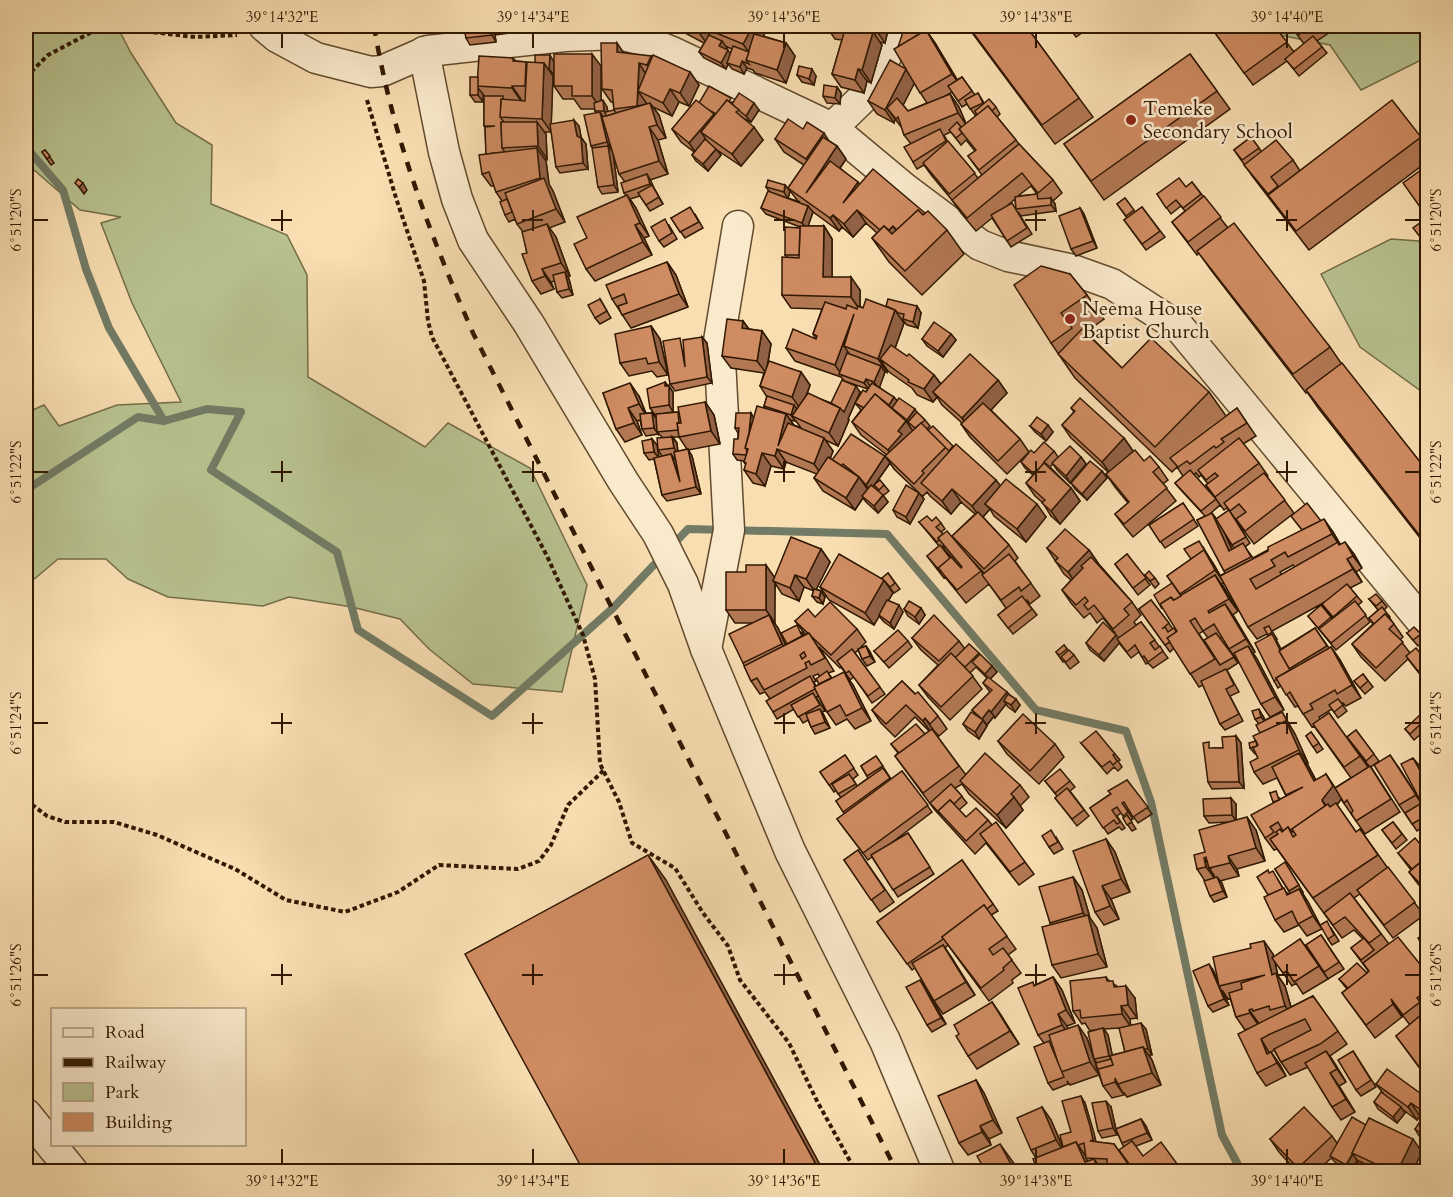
<svg xmlns="http://www.w3.org/2000/svg" width="1453" height="1197" font-family="Cardo,serif">
	<rect width="100%" height="100%" fill="#f8deb1"/>
	<filter id="stains"><feTurbulence type="fractalNoise" baseFrequency=".00333" numOctaves="4"/><feColorMatrix values="0 0 0 0 .2 0 0 0 0 .09 0 0 0 0 .02 0 0 0 .5 -.17"/></filter>
	<radialGradient id="worn" r=".72"><stop offset=".6" stop-color="#630" stop-opacity="0"/><stop offset="1" stop-color="#630" stop-opacity=".3"/></radialGradient>
	<g fill="#b8c28f" stroke="#746d48" stroke-width="1.5">
		<path d="M26,26H117L131,53L176,123L212,145L211,204L287,235L307,275L308,377L425,447L448,423L530,468L587,585L562,692L473,684L429,649L400,619L352,607L289,597L263,606L168,597L128,579L106,559H58L26,586V413L44,405L59,426L117,405L181,402L132,303L101,223L121,217L80,210L26,163Z"/>
		<path d="M1252,26H1427V57L1361,90L1330,45L1253,30Z"/>
		<path d="M1391,239L1419,241L1427,261V392L1421,391L1360,347L1321,274Z"/>
	</g>
	<g fill="none" stroke-linecap="round" stroke-linejoin="round">
		<g stroke="#727b65" stroke-width="8">
			<path d="M26,147L63,190L86,269L109,328L164,421"/>
			<path d="M26,490L138,417L164,421L207,409L241,412L211,470L337,552L358,630L492,716L613,608L688,529L887,534L1036,710L1126,731L1151,802L1222,1135L1242,1172"/>
		</g>
		<g stroke="#624a2e" stroke-width="33">
			<g id="minor">
				<path d="M264,26L277,37L316,58L371,72L382,71L428,51L565,36L619,34L643,40L672,52L832,128L904,188L980,245L1008,256L1073,270L1112,284L1180,328L1428,629"/>
				<path d="M424,52L444,152L457,199L473,240L529,324L623,481L658,534L683,584L706,649L790,851L885,1041L940,1172"/>
				<path d="M832,128L870,91L900,26"/>
				<path d="M706,649L729,530L719,341L738,226"/>
				<path d="M26,1114L73,1172"/>
			</g>
		</g>
		<g stroke="#301802" stroke-width="4" stroke-dasharray="4.5 3" stroke-linecap="butt">
			<path d="M26,77L48,55L90,33L116,28L195,37L237,35"/>
			<path d="M367,100L396,198L424,281L428,321L432,337L547,556L583,635L595,679L600,764L619,802L632,843L675,868L703,913L728,946L740,980L789,1043L817,1101L856,1172"/>
			<path d="M26,800L47,816L65,822H114L157,835L235,869L286,900L345,912L398,892L439,865L518,869L539,861L551,845L568,805L604,770"/>
		</g>
		<use href="#minor" stroke="#faeacc" stroke-width="30"/>
		<path stroke="#301802" stroke-width="4.5" stroke-dasharray="10 10" stroke-linecap="butt" d="M374,26C392,135 429,232 473,333L897,1172"/>
	</g>
	<g fill="#b27854" stroke="#301802" stroke-width="1.5" fill-rule="evenodd">
		<path d="M464,26H517L518,32L495,35L496,42L470,45L466,38Z"/>
		<path d="M672,26H769L763,36L786,43L795,56L786,83L755,73L753,70L747,68L744,74L732,69L728,64L726,69L704,58L699,52L704,43ZM725,46L732,49L730,54L726,50L727,48Z"/>
		<path d="M826,26H889L885,43L880,42L882,45L871,83L867,81L864,93L841,87L832,74L842,40L835,39Z"/>
		<path d="M923,26L935,43L957,80L962,77L975,95L978,93L984,103L996,107L1000,114L997,117L1019,144L1053,180L1062,193L1053,201L1055,204L1056,211L1021,216L1018,212L1032,234L1011,247L992,218L976,231L961,213L952,200L932,176L924,165L917,169L913,162L911,144L904,135L902,128L895,119L894,123L877,114L868,101L906,70L898,47ZM914,83L927,103L908,111L903,105ZM952,92L962,107L967,104L975,115H977L966,124L959,107L950,94L942,98ZM951,132L961,145L966,140L975,151L968,156L982,175L978,178L948,142L944,135ZM1031,186L1037,194L1018,196ZM1015,199L1016,209L1008,205Z"/>
		<path d="M967,26H1026L1093,117L1055,144Z"/>
		<path d="M1068,26H1092L1076,37Z"/>
		<path d="M1210,26H1274L1294,52L1304,44L1291,26H1339L1317,41L1327,53L1299,76L1287,61L1253,85Z"/>
		<path d="M624,53L652,58L690,72L699,85L689,106L679,102L672,116L653,107L659,115L666,138L658,140L668,174L650,180L654,188L663,204L650,211L640,196L630,199L636,208L649,236L644,238L652,255L595,281L586,269L587,238L626,195L624,193L625,182L619,174L613,153L618,192L602,194L598,187L593,148L591,146L596,113L594,109H581L574,99H563L554,86V75H553L551,124L579,126L581,137L586,144L588,169L560,173L556,167L551,129V132H544L546,134L547,159H545L546,161L549,184L553,191L565,222L549,228L556,237L570,276H568L569,279L573,295L562,298L557,292L555,281L551,282L554,289L541,294L532,281L523,232L517,224L515,219L509,222L505,215L502,201L496,192L494,186H491L482,174L486,154L485,127L484,126V96L483,94V102H475L470,95L478,77L513,58L516,61L526,62L527,64L554,61L601,66V101L607,107L608,112L614,110L613,102H611L602,89Z"/>
		<path d="M1190,54L1230,109L1104,200L1064,144Z"/>
		<path d="M797,75L816,76L814,85L802,82Z"/>
		<path d="M837,87L841,93L840,104L827,103L823,96Z"/>
		<path d="M734,102L759,110L751,122L745,119L763,140L741,166L717,150L721,155L708,171L696,161L692,155L694,152L681,142L672,129L699,103Z"/>
		<path d="M803,129L829,141L837,146L846,159L840,168L859,184L925,213L947,230L964,254L922,295L889,262L872,238L877,233L866,223L853,237L842,227L839,231L813,212L808,226H824L832,239V277L860,290V306L863,308L917,306L921,313L918,328L907,325L902,319L904,323L895,348L934,375L941,384L998,380L1007,393L991,410L1020,439L1029,452L1007,474L970,437L961,424L962,423L942,405L937,397L933,402L917,395L912,388L889,372L887,370V372L884,371L885,372L879,387L897,401L916,412L925,420L930,426L927,429L953,446L996,480L1000,486L1046,517L1026,542L994,516L990,509L983,517L1009,545L1018,558L1015,561L1040,596L1030,604L1027,600L1026,601L1037,615L1013,634L998,615L1006,608L989,584L966,603L945,577L944,578L927,556L939,546L919,522L932,521L941,523L945,529L941,532L958,544L952,536L975,514L961,502L951,514L930,496L927,492L923,496L921,495L924,499L910,524L897,517L893,510L918,492L894,469L890,463L876,483L884,485L889,491L883,496L888,502L878,513L866,502L863,498L855,510L823,491L814,478L817,474L786,462L784,469L771,466L765,486L753,483L744,470L746,465L744,462V461L737,460L733,454L738,439V433L735,428L751,413L753,418L765,409L764,406L767,397L760,386L764,373L731,368L722,356L743,321L749,329L762,331L771,344L768,363L801,372L810,385L807,394L831,403L860,392L856,401L868,389L844,381L841,377L795,361L786,348L816,339L813,334L822,309L791,308L782,295L787,257L785,255L800,227L766,214L761,208L769,191L766,187L785,185L790,191L788,198L800,202L797,200L788,188L804,165L784,152L775,139ZM855,403L861,410L852,422L861,435L887,455L885,456L832,460L830,459L833,451L825,440L838,446L849,420L848,419ZM790,420L796,421L801,428L794,425ZM943,546L946,551L961,568L950,558L942,548ZM969,557L984,573L983,574Z"/>
		<path d="M1251,137L1261,151L1293,160L1300,171L1421,137L1428,146V161L1309,250L1253,177L1234,150Z"/>
		<path d="M45,150L54,163L51,165L42,152Z"/>
		<path d="M1192,182L1228,228L1330,347L1341,363L1428,472V548L1319,409L1307,392L1306,393L1211,270L1199,253L1197,255L1172,222L1185,211L1181,206L1171,214L1157,194L1186,187Z"/>
		<path d="M1125,198L1135,212L1142,207L1165,237L1146,250L1124,220L1127,218L1117,204Z"/>
		<path d="M1080,208L1084,214L1097,248L1076,256L1071,249Z"/>
		<path d="M695,214L703,228L685,238L671,218Z"/>
		<path d="M669,225L677,239L664,247L659,241Z"/>
		<path d="M667,262L676,275L688,307L631,328L612,299Z"/>
		<path d="M1070,274L1087,295L1104,319L1086,332L1122,368L1209,392L1226,416L1237,408L1256,436L1243,444L1259,463L1268,476L1267,477L1294,513L1254,544L1227,508L1224,510L1215,498L1206,485L1208,484L1201,475L1199,477L1196,473L1194,475L1216,499L1220,505L1211,513L1216,519L1229,510L1250,543L1245,547L1253,558L1321,521L1333,532L1340,544L1354,554L1362,568L1356,572L1362,582L1350,588L1362,602L1358,605L1370,622L1336,650L1308,616L1321,605L1332,619L1333,618L1322,604L1325,602L1272,631L1277,639H1276L1281,649L1315,628L1329,648L1331,647L1340,660L1361,698L1346,706L1343,703L1342,704L1347,711L1338,718L1332,709L1319,717L1320,719L1329,713L1368,767L1369,766L1347,737L1356,730L1379,761L1371,767L1400,812L1365,834L1341,799L1337,805L1356,832L1360,829L1387,867L1424,915L1393,938L1360,894L1354,898L1389,944L1428,974V1010H1426L1428,1012V1016L1425,1018L1428,1020V1081L1423,1075L1424,1074L1396,1036L1410,1025L1400,1012L1402,1017L1375,1038L1342,993L1347,989L1339,979L1367,973L1369,972L1351,948L1363,939L1354,930L1342,938L1277,849L1274,850L1265,838L1274,803L1270,793L1281,799L1286,796L1277,778L1263,784L1254,772L1258,758L1256,754H1255L1250,748L1260,733L1259,724L1255,719L1263,716L1265,720L1282,712L1295,734L1308,763H1307L1316,780L1335,788L1351,778L1314,726L1312,727L1298,706L1295,707L1281,686L1278,688L1274,681L1268,636L1267,634L1257,639L1248,627L1224,583L1222,584L1238,611L1233,615L1255,652L1253,653L1257,659L1284,710L1270,717L1261,704L1239,662H1238L1229,649L1222,637L1220,639L1238,663L1227,670L1239,692L1230,696L1243,721L1225,730L1220,724L1203,685L1199,687L1174,648L1170,652L1139,609L1151,600L1173,629L1176,632L1177,631L1181,596L1167,576L1191,559L1203,547L1220,576L1225,573L1197,520L1205,516L1180,489L1175,483L1183,476L1177,467L1172,472L1075,378L1051,343ZM1222,529L1232,545L1234,548L1232,549ZM1293,565L1295,567L1282,575L1280,572ZM1203,631L1208,638L1220,665L1199,634Z"/>
		<path d="M600,299L611,318L600,324L595,318Z"/>
		<path d="M651,326L660,339L668,375L657,377L652,371L629,376L620,363Z"/>
		<path d="M951,334L956,340L943,357L927,346L922,339Z"/>
		<path d="M702,337L707,343L712,383L675,391L670,384Z"/>
		<path d="M665,382L673,392V412L665,413L678,412L680,414L705,402L714,415L720,444L688,450L692,456L701,494L667,501L662,495L654,459L649,460L644,453L652,439L657,445L659,457L662,456L658,450L662,437L658,433V434L646,436L642,429L640,420L637,421L642,435L625,442L616,429L603,393L639,396L646,413H652L656,419V415H655L650,408ZM673,437H679L687,449L678,452L677,443Z"/>
		<path d="M1071,408L1124,438L1133,451L1144,461L1159,467L1168,480L1163,484L1176,501L1133,537L1124,526L1115,514L1128,503L1115,487L1106,474L1108,472L1071,438L1062,425L1074,412Z"/>
		<path d="M1030,426L1053,432L1046,441L1035,432Z"/>
		<path d="M1054,451L1058,457H1081L1086,464L1070,483L1057,470L1053,464L1050,467L1071,488L1080,501L1060,524L1051,516L1043,503L1035,496L1026,483L1033,475L1025,468L1021,462L1034,453Z"/>
		<path d="M1102,471L1107,478L1087,500L1075,489L1071,483Z"/>
		<path d="M1183,503L1198,526L1165,548L1149,525Z"/>
		<path d="M1047,548L1089,550L1098,563L1132,602L1141,615L1134,622L1136,625L1141,622L1168,658L1153,668L1148,663L1146,664L1139,652L1131,658L1119,643L1104,661L1090,650L1086,643L1115,633L1103,618L1097,623L1090,613L1084,618L1071,603L1062,590L1071,580L1064,574Z"/>
		<path d="M821,549L830,562L816,589L821,591L825,597L823,604L817,602L812,596L814,591L804,587L799,601L782,594L775,583L774,623L778,628L785,644L802,632L803,635L805,634L795,621L815,617L857,629L866,642L860,648L866,646L870,652L875,662L867,666L862,659L858,650L855,653L885,694L872,703L854,677L850,680L841,667L840,668L819,647L834,671L828,673L832,678L853,685L871,721L855,729L847,719L836,725L827,712L818,696L816,697L825,711L822,712L830,728L815,734L811,727L808,720L803,723L794,709L777,719L773,712L770,699L765,692L760,694L751,681L743,663L753,623H735L726,610ZM818,674L820,677L819,684L816,686L814,682L816,681L813,676Z"/>
		<path d="M1127,554L1150,585L1138,595L1115,564Z"/>
		<path d="M888,573L900,589L894,593L882,578Z"/>
		<path d="M1145,575L1155,578L1159,584L1155,588Z"/>
		<path d="M884,580L893,593L888,600L903,612L894,629L884,622L879,616L874,625L829,600L820,587Z"/>
		<path d="M1369,599L1382,601L1387,607L1384,610L1403,637L1400,640L1410,653L1428,662V674L1422,677L1408,659L1385,681L1361,657L1352,644L1373,624L1369,618L1378,610Z"/>
		<path d="M921,608L925,615L919,624L908,616L904,609Z"/>
		<path d="M1407,633L1421,634L1425,641L1418,646Z"/>
		<path d="M912,638L959,641L965,649L969,644L992,666L997,672L990,679L1007,692L1020,705L1015,712L1008,707L1006,704L995,718L994,716L987,725L986,724L987,726L979,739L968,731L963,724L976,715L972,710L990,692L983,683L987,678L976,667L970,673L982,689L950,720L928,697L919,685L938,665L921,650Z"/>
		<path d="M908,641L912,647L889,668L874,651Z"/>
		<path d="M1064,645L1068,650L1074,655L1079,662L1070,669L1064,661L1063,662L1056,652Z"/>
		<path d="M1363,674L1373,687L1365,694L1354,681Z"/>
		<path d="M902,681L938,716L947,729L939,736L934,731V732L966,775L1020,785L1029,797L1020,806L1023,810L1006,828L969,794L962,784L955,788L967,803L959,810L966,817L988,820L992,825L1025,862L1034,874L1019,885L986,843L975,854L934,809L895,756L898,753L891,744L925,734L929,731L915,717L895,737L881,723L872,710Z"/>
		<path d="M1428,716V728L1414,740L1405,729Z"/>
		<path d="M1311,732L1323,749L1317,753L1306,736Z"/>
		<path d="M1236,736L1241,743L1244,788L1212,789L1208,782L1213,748H1223Z"/>
		<path d="M998,741L1055,744L1064,757L1039,784L1007,754Z"/>
		<path d="M1081,743L1115,754L1120,760L1118,761L1122,767L1118,771L1114,767L1107,774Z"/>
		<path d="M845,755L858,775L853,779L857,786L868,778L861,766L876,756L891,779L902,771L932,812L890,844L908,833L934,874L898,897L872,857L868,860L837,819L845,814L836,801L841,798L836,790L834,792L820,772Z"/>
		<path d="M1418,764L1428,783V824L1417,831L1399,805V768L1421,803L1420,800Z"/>
		<path d="M1127,780L1152,814L1138,823L1128,809L1127,810L1133,819L1130,820L1136,829L1132,831L1123,818L1124,817L1121,813L1117,816L1125,828L1122,830L1119,827L1108,834L1090,808L1110,794Z"/>
		<path d="M1045,781H1070L1075,787L1070,791L1089,816L1077,826L1060,804L1055,798L1057,796Z"/>
		<path d="M1236,804V820L1256,830L1265,861L1237,869L1239,876L1220,881L1227,897L1214,902L1210,896L1205,881L1197,869L1205,852L1228,822L1209,823L1204,816Z"/>
		<path d="M1393,822L1407,840L1396,849L1382,830Z"/>
		<path d="M1056,837L1063,849L1054,854L1049,847Z"/>
		<path d="M1106,839L1115,852L1130,892L1111,899L1119,919L1104,925L1095,912Z"/>
		<path d="M858,850L894,902L880,912L844,860Z"/>
		<path d="M1398,853H1428V895L1418,884L1409,872L1411,870Z"/>
		<path d="M962,860L998,911L991,915L1016,949L1008,955L1021,973L1012,980L1013,983L989,1001L948,945L945,948L975,995L943,1014L934,1001L915,968L912,970L877,922Z"/>
		<path d="M1275,869H1289L1303,892H1302L1308,902L1322,929L1307,936L1299,925L1284,932L1275,920L1269,873L1277,878L1283,888L1288,894L1290,893Z"/>
		<path d="M1073,877L1082,890L1090,918L1097,928L1107,967L1061,978L1052,965L1051,925L1050,923Z"/>
		<path d="M1331,928L1339,941L1332,945L1328,939Z"/>
		<path d="M1321,935L1344,969L1328,979L1306,945Z"/>
		<path d="M1300,939L1328,979L1303,994L1296,983L1292,986L1275,961L1278,976L1285,986L1291,1007L1313,996L1347,1044L1330,1056L1346,1082L1339,1086L1355,1112L1341,1120L1332,1107L1308,1067L1290,1075L1281,1062L1274,1050L1270,1053L1271,1052L1280,1065L1286,1076L1266,1086L1257,1073L1248,1029L1245,1030L1236,1017L1230,998L1228,999L1222,990L1229,1005L1213,1012L1208,1006L1213,970L1218,981L1273,954L1274,957Z"/>
		<path d="M1053,977L1062,990L1075,1023L1067,1026L1068,1029L1087,1038L1097,1068V1063L1094,1059V1030L1090,1031L1085,1023L1082,1024L1073,1011L1106,977L1109,981L1135,998L1137,1018L1130,1019V1025L1146,1029L1152,1055H1149L1152,1060L1161,1085L1127,1097L1124,1093V1095L1112,1098L1103,1086L1099,1075L1070,1085L1067,1081L1068,1084L1053,1090L1048,1083L1044,1043L1038,1035L1035,985ZM1120,1028L1125,1052L1112,1055L1108,1035L1104,1029Z"/>
		<path d="M925,986L946,1024L932,1032L927,1025Z"/>
		<path d="M992,1002L1019,1044L977,1069L968,1056L959,1034Z"/>
		<path d="M1353,1051L1376,1087L1361,1096L1356,1090Z"/>
		<path d="M976,1080L984,1093L1002,1133L989,1139L991,1145L968,1155L959,1143Z"/>
		<path d="M1376,1084L1428,1099V1122L1420,1116L1417,1120L1402,1109L1405,1113L1397,1123L1378,1109L1374,1102L1383,1093Z"/>
		<path d="M1085,1103L1096,1142L1114,1144L1133,1172H1038L1036,1158L1031,1150L1042,1107L1051,1120L1063,1147L1071,1132Z"/>
		<path d="M1111,1107L1116,1129L1141,1119L1146,1126L1152,1140L1136,1146L1135,1172L1116,1130L1117,1135L1102,1138L1098,1131Z"/>
		<path d="M1366,1125L1422,1152L1412,1172H1353L1358,1162L1357,1160L1350,1172L1335,1162L1331,1158L1317,1172H1297L1279,1152L1270,1139L1332,1136L1337,1143Z"/>
		<path d="M1428,1125V1141L1419,1136L1415,1129Z"/>
	</g>
	<g fill="#916145" stroke="#301802" stroke-width="1.5">
		<path d="M513,26H517L518,32Z"/>
		<path d="M694,26H719L704,28L712,39L708,45Z"/>
		<path d="M753,26H769L752,57L743,44Z"/>
		<path d="M877,26H889L885,43L876,30Z"/>
		<path d="M923,26L935,43L961,86L952,74Z"/>
		<path d="M491,29L495,35L496,42L492,35Z"/>
		<path d="M873,32L882,45L871,83L862,70Z"/>
		<path d="M722,41L727,48L724,53L719,46Z"/>
		<path d="M617,43L626,56L617,52Z"/>
		<path d="M786,43L795,56L786,83L777,70Z"/>
		<path d="M728,50L732,57L727,63L728,64L726,69L721,63Z"/>
		<path d="M592,54L601,66V109L592,96Z"/>
		<path d="M550,55L554,62V75L549,69Z"/>
		<path d="M651,56L660,69L656,77L647,65Z"/>
		<path d="M742,61L747,68L744,74L740,67Z"/>
		<path d="M544,63L553,76L551,132L542,119Z"/>
		<path d="M639,63L647,76L638,91Z"/>
		<path d="M812,69L816,76L814,85L809,79Z"/>
		<path d="M858,69L867,81L864,93L855,80Z"/>
		<path d="M906,69L915,82L896,119L887,108L895,119L894,123L885,110Z"/>
		<path d="M690,72L699,85L689,106L680,93Z"/>
		<path d="M512,86L521,99V101L512,88Z"/>
		<path d="M837,87L841,93L840,104L835,98Z"/>
		<path d="M478,88L483,94V102L478,95Z"/>
		<path d="M670,89L679,102L672,116L663,103Z"/>
		<path d="M638,91L647,104L637,106Z"/>
		<path d="M950,94L959,107L967,126L958,113Z"/>
		<path d="M603,100L607,107L608,117L604,111Z"/>
		<path d="M650,103L659,115L666,138L657,125Z"/>
		<path d="M754,103L759,110L751,122L746,116Z"/>
		<path d="M600,112L604,118L611,149L607,142Z"/>
		<path d="M714,114L723,127L701,132L709,144L698,156L689,143Z"/>
		<path d="M574,120L579,126L582,142L577,136Z"/>
		<path d="M537,122L546,134L547,159L538,146Z"/>
		<path d="M649,127L658,140L668,174L659,161Z"/>
		<path d="M754,127L763,140L741,166L732,154Z"/>
		<path d="M824,133L832,146L815,172L806,159Z"/>
		<path d="M581,138L586,144L588,169L583,163Z"/>
		<path d="M608,146L613,152L618,192L614,185Z"/>
		<path d="M837,146L846,159L815,206L806,193Z"/>
		<path d="M537,148L546,161L549,184L553,191L565,222L556,209L549,191L540,178Z"/>
		<path d="M716,149L721,155L708,171L703,164Z"/>
		<path d="M647,174L651,181L654,188L663,204L650,184Z"/>
		<path d="M858,182L867,195L857,210L866,223L853,237L844,224L843,203Z"/>
		<path d="M83,183L87,190L84,194L79,187Z"/>
		<path d="M785,185L790,191L788,199L784,192Z"/>
		<path d="M627,195L636,208L649,236L640,223Z"/>
		<path d="M1051,198L1055,204L1056,211L1051,205Z"/>
		<path d="M808,206L813,212L807,229L802,223Z"/>
		<path d="M1080,208L1084,214L1097,248L1093,241Z"/>
		<path d="M833,215L842,227L839,231L830,218Z"/>
		<path d="M547,224L556,237L570,276L561,263Z"/>
		<path d="M635,225L644,238L652,255L643,242Z"/>
		<path d="M824,226L832,239V290L823,277Z"/>
		<path d="M893,226L902,238L885,235Z"/>
		<path d="M667,262L676,275L688,307L679,294Z"/>
		<path d="M542,269L551,282L554,289L545,276Z"/>
		<path d="M565,272L569,279L573,295L569,289Z"/>
		<path d="M851,277L860,290V310L851,297Z"/>
		<path d="M917,306L921,313L918,328L913,322Z"/>
		<path d="M895,310L904,323L889,365L880,359L887,370V372L878,359Z"/>
		<path d="M854,314L844,346L852,358L842,375L835,365Z"/>
		<path d="M743,321L752,334L742,328Z"/>
		<path d="M651,326L660,339L668,375L659,362Z"/>
		<path d="M762,331L771,344L766,373L757,361Z"/>
		<path d="M951,334L956,340L943,357L938,351Z"/>
		<path d="M702,337L707,343L712,383L707,377Z"/>
		<path d="M881,366L885,372L879,389L874,382Z"/>
		<path d="M801,372L810,385L801,410L792,397Z"/>
		<path d="M934,375L943,387L933,392L937,397L933,402L924,389Z"/>
		<path d="M866,379L870,386L869,390L864,383Z"/>
		<path d="M998,380L1007,393L971,431L962,418Z"/>
		<path d="M665,382L669,388V386L673,392V412L669,405Z"/>
		<path d="M630,383L639,396L647,417L639,404Z"/>
		<path d="M856,386L860,392L848,419L849,420L838,446L829,433L840,408Z"/>
		<path d="M894,397L899,403L894,412L889,405Z"/>
		<path d="M705,402L714,415L720,444L711,431Z"/>
		<path d="M794,405L799,412L792,416L796,422L791,415Z"/>
		<path d="M628,408L637,421L642,435L634,423Z"/>
		<path d="M915,409L919,416L910,424L907,420Z"/>
		<path d="M652,413L657,419L658,434L654,428Z"/>
		<path d="M751,413L755,420L748,450Z"/>
		<path d="M786,414L795,427L778,446Z"/>
		<path d="M906,421L915,434L897,462L888,450L898,431Z"/>
		<path d="M1048,425L1053,432L1046,441L1041,434Z"/>
		<path d="M672,437L677,443L678,455L674,448Z"/>
		<path d="M824,438L833,451L823,477L814,464Z"/>
		<path d="M1124,438L1133,451L1111,475L1102,462Z"/>
		<path d="M652,439L657,445L659,458L654,452Z"/>
		<path d="M688,449L692,456L701,494L696,487Z"/>
		<path d="M777,449L786,462L784,469L775,456Z"/>
		<path d="M762,453L771,466L765,486L756,474Z"/>
		<path d="M671,454L676,461L680,482Z"/>
		<path d="M885,456L890,463L870,491L866,485Z"/>
		<path d="M1081,457L1086,464L1070,483L1066,476Z"/>
		<path d="M1102,471L1107,478L1087,500L1082,494Z"/>
		<path d="M859,477L868,490L855,510L846,498Z"/>
		<path d="M996,480L1005,492L985,504L990,509L981,519L972,506Z"/>
		<path d="M1071,488L1080,501L1060,524L1051,511Z"/>
		<path d="M952,489L961,502L951,514L942,501Z"/>
		<path d="M919,493L924,499L910,524L906,517Z"/>
		<path d="M883,495L888,502L878,513L874,506Z"/>
		<path d="M1037,504L1046,517L1026,542L1017,529Z"/>
		<path d="M1212,513L1221,525L1238,563L1229,551Z"/>
		<path d="M1324,519L1333,532L1348,558L1332,534Z"/>
		<path d="M1345,542L1354,554L1362,568L1353,556Z"/>
		<path d="M821,549L830,562L815,592L806,579Z"/>
		<path d="M1089,550L1098,563L1077,585L1068,572Z"/>
		<path d="M1204,550L1213,563L1224,582L1215,570Z"/>
		<path d="M1347,559L1356,572L1362,582L1353,569Z"/>
		<path d="M766,565L775,578L773,581L775,583V623L766,610Z"/>
		<path d="M795,575L804,587L799,601L790,588Z"/>
		<path d="M1215,575L1224,588L1238,611L1229,599Z"/>
		<path d="M884,580L893,593L874,625L865,613Z"/>
		<path d="M821,591L825,597L823,604L819,598Z"/>
		<path d="M1225,604L1234,617L1255,652L1246,639Z"/>
		<path d="M899,605L903,612L894,629L890,623Z"/>
		<path d="M921,608L925,615L919,624L915,617Z"/>
		<path d="M769,615L778,628L791,657L782,644Z"/>
		<path d="M1116,635L1121,641L1104,661L1099,655Z"/>
		<path d="M866,646L870,652L875,662L870,656Z"/>
		<path d="M1248,646L1257,659L1284,710L1275,697Z"/>
		<path d="M1331,647L1340,660L1361,698L1352,685Z"/>
		<path d="M992,666L997,672L989,680L985,674Z"/>
		<path d="M844,672L853,685L871,721L862,708Z"/>
		<path d="M1007,692L1011,698L1004,701L1006,704L995,718L991,712Z"/>
		<path d="M1016,699L1020,705L1015,712L1011,705Z"/>
		<path d="M820,709L824,715L830,728L825,722Z"/>
		<path d="M1259,709L1263,716L1266,723L1261,717Z"/>
		<path d="M989,710L994,716L987,725L982,719Z"/>
		<path d="M1282,712L1295,734L1308,763L1299,750Z"/>
		<path d="M925,718L934,731L932,734L923,721Z"/>
		<path d="M983,720L987,726L979,739L975,732Z"/>
		<path d="M1236,736L1241,743L1244,788L1239,782Z"/>
		<path d="M1299,753L1308,766L1323,794L1314,781Z"/>
		<path d="M1390,755L1399,768L1425,808L1416,795Z"/>
		<path d="M1413,758L1418,764L1428,783V785Z"/>
		<path d="M1326,774L1342,798L1331,813L1322,800Z"/>
		<path d="M1014,797L1023,810L1006,828L997,815Z"/>
		<path d="M1231,798L1236,804V821L1232,815Z"/>
		<path d="M1247,817L1256,830L1265,861L1256,848Z"/>
		<path d="M1106,839L1115,852L1130,892L1121,879Z"/>
		<path d="M648,855L666,880L824,1172H820Z"/>
		<path d="M1228,856L1237,869L1239,876L1230,863Z"/>
		<path d="M1204,858L1211,868H1209L1214,875L1215,879L1206,867Z"/>
		<path d="M1073,877L1082,890L1090,918L1097,928L1107,967L1098,954L1090,922L1083,913Z"/>
		<path d="M1217,877L1222,883L1227,897L1223,891Z"/>
		<path d="M1102,886L1111,899L1119,919L1110,906Z"/>
		<path d="M1299,889L1308,902L1322,929L1313,916Z"/>
		<path d="M1264,941L1273,954L1278,976L1285,986L1294,1018L1285,1006L1272,975Z"/>
		<path d="M943,945L952,958L975,995L966,982Z"/>
		<path d="M1209,964L1213,970L1220,986H1219L1229,1005L1224,999Z"/>
		<path d="M1053,977L1062,990L1075,1023L1066,1010Z"/>
		<path d="M920,980L925,986L946,1024L941,1018Z"/>
		<path d="M1126,986L1135,998L1137,1018L1128,1005Z"/>
		<path d="M1391,999L1400,1012L1402,1017L1393,1004Z"/>
		<path d="M992,1002L1001,1015L1019,1044L1010,1031Z"/>
		<path d="M1121,1006L1130,1019L1131,1027L1122,1014Z"/>
		<path d="M1249,1010L1258,1022L1259,1026L1250,1013Z"/>
		<path d="M1058,1014L1067,1026L1071,1038L1062,1025Z"/>
		<path d="M1141,1023L1146,1029L1152,1055L1148,1049Z"/>
		<path d="M1078,1025L1087,1038L1099,1075L1090,1062Z"/>
		<path d="M1103,1028L1108,1035L1114,1063L1109,1056Z"/>
		<path d="M1261,1039L1269,1052L1275,1064L1267,1054Z"/>
		<path d="M1143,1047L1152,1060L1161,1085L1152,1073Z"/>
		<path d="M1326,1051L1335,1064L1346,1082L1337,1069Z"/>
		<path d="M1271,1052L1280,1065L1286,1076L1277,1063Z"/>
		<path d="M1330,1073L1339,1086L1355,1112L1346,1099Z"/>
		<path d="M1115,1078L1118,1084L1124,1095L1115,1082Z"/>
		<path d="M976,1080L984,1093L1002,1133L993,1120Z"/>
		<path d="M1081,1096L1085,1103L1094,1133L1097,1147L1093,1140Z"/>
		<path d="M1106,1101L1111,1107L1117,1135L1113,1128Z"/>
		<path d="M1411,1103L1420,1116L1417,1120L1408,1107Z"/>
		<path d="M1042,1107L1051,1120L1065,1153L1056,1140Z"/>
		<path d="M1401,1107L1405,1113L1397,1123L1393,1117Z"/>
		<path d="M1141,1119L1146,1126L1152,1140L1147,1133Z"/>
		<path d="M980,1126L989,1139L991,1145L982,1132Z"/>
		<path d="M1428,1130V1141L1424,1135Z"/>
		<path d="M1413,1139L1422,1152L1412,1172H1397Z"/>
		<path d="M1076,1142L1085,1155L1092,1172L1085,1162Z"/>
		<path d="M1000,1144L1018,1169L1019,1172H1015Z"/>
		<path d="M1353,1154L1357,1160L1351,1172L1346,1165Z"/>
		<path d="M1094,1159L1103,1171L1099,1172Z"/>
		<path d="M1369,1166L1373,1172H1366Z"/>
	</g>
	<g fill="#cf8b62" stroke="#301802" stroke-width="1.5" fill-rule="evenodd">
		<path d="M464,26H513L491,29L492,35L466,38Z"/>
		<path d="M705,26H753L743,44L704,28Z"/>
		<path d="M826,26H843V28Z"/>
		<path d="M846,26L873,32L862,70L858,69L855,80L832,74Z"/>
		<path d="M856,26H877L876,30Z"/>
		<path d="M905,26H923L926,30L898,47Z"/>
		<path d="M968,26H1026L1079,98L1042,125Z"/>
		<path d="M1210,26H1274L1287,42L1244,73Z"/>
		<path d="M1291,26H1312L1298,35Z"/>
		<path d="M926,30L952,74L920,93L894,49Z"/>
		<path d="M754,34L786,43L777,70L746,60Z"/>
		<path d="M709,35L722,41L719,46L728,50L721,63L699,52Z"/>
		<path d="M1313,36L1322,47L1294,69L1285,59Z"/>
		<path d="M601,43H617V52L651,56L647,65L639,63L637,106L614,109L612,90L602,89Z"/>
		<path d="M733,46L749,52L746,60L749,64L742,61L740,67L727,63Z"/>
		<path d="M554,54H592V96H572V86H554Z"/>
		<path d="M1190,54L1217,91L1091,181L1064,144Z"/>
		<path d="M535,55H550L549,69H548L544,63H535Z"/>
		<path d="M653,55L690,72L680,93L670,89L663,103L638,91Z"/>
		<path d="M479,56L513,58V61L526,62L525,86H512V88L477,86Z"/>
		<path d="M890,60L906,69L885,110L868,101Z"/>
		<path d="M527,62L544,63L542,119L500,117L501,99L525,101Z"/>
		<path d="M799,66L812,69L809,79L797,75Z"/>
		<rect x="470" y="77" width="8" height="18"/>
		<path d="M962,77L972,91L958,101L948,86Z"/>
		<path d="M824,85L837,87L835,98L823,96Z"/>
		<path d="M709,86L731,98L729,102L727,100L716,114L707,109L699,103Z"/>
		<path d="M739,93L754,103L746,116L741,112L732,104Z"/>
		<path d="M978,93L983,103L970,109L965,100Z"/>
		<path d="M950,94L958,113L904,135L898,117L896,119L887,108L897,98L908,111Z"/>
		<path d="M484,96H503V99H501L500,117L504,122H501L502,148L505,152L486,154L485,127L495,126H484Z"/>
		<path d="M989,99L996,107L992,111L988,106L977,115L975,111Z"/>
		<path d="M603,100L604,111H595L594,103Z"/>
		<path d="M696,100L714,114L689,143L672,129Z"/>
		<path d="M727,100L739,110L736,112L754,127L732,154L701,132Z"/>
		<path d="M1392,100L1421,137L1296,231L1268,195Z"/>
		<path d="M650,103L657,125L649,127L659,161L619,174L602,117Z"/>
		<path d="M988,106L1016,140L979,170L968,156L976,150L959,129Z"/>
		<path d="M614,110L616,113L606,116L605,112Z"/>
		<path d="M600,112L607,142L591,146L584,115Z"/>
		<path d="M788,119L803,129L807,122L824,133L806,159L775,139Z"/>
		<path d="M574,120L577,136L581,138L583,163L556,167L550,124Z"/>
		<path d="M501,122H537L538,146L502,148Z"/>
		<path d="M957,122L961,127L959,129L962,133L956,138L949,130Z"/>
		<path d="M940,129L946,141L913,162L904,147Z"/>
		<path d="M823,137L837,146L806,193L830,161L858,182L843,203L873,169L925,213L923,215L918,210L897,230L893,226L889,230L884,226L880,230L857,210L844,224L833,215L830,218L788,188Z"/>
		<path d="M1251,137L1259,148L1242,160L1234,150Z"/>
		<path d="M705,139L716,149L703,164L692,155Z"/>
		<path d="M1276,140L1293,160L1271,177L1278,186L1268,194L1244,165Z"/>
		<path d="M948,141L975,173L949,194L923,163Z"/>
		<path d="M1019,144L1053,180L1038,193L1022,173L967,218L952,200Z"/>
		<path d="M608,146L614,185L598,187L592,148Z"/>
		<path d="M537,148L540,178L496,192L489,172L482,174L479,155Z"/>
		<path d="M45,150L50,156L47,159L42,152Z"/>
		<path d="M1428,165V212L1425,214L1403,183Z"/>
		<path d="M647,174L650,184L624,193L621,183Z"/>
		<path d="M544,178L556,209L517,224L505,193Z"/>
		<path d="M1179,178L1186,187L1192,182L1201,194L1183,208L1176,200L1166,208L1157,194Z"/>
		<path d="M78,179L83,183L79,187L75,183Z"/>
		<path d="M768,180L785,185L784,192L766,187Z"/>
		<path d="M652,185L659,197L646,205L638,193Z"/>
		<path d="M768,191L808,206L802,223L761,208Z"/>
		<path d="M1037,194L1038,199L1051,198V205L1016,209L1015,197Z"/>
		<path d="M627,195L640,223L635,225L643,242L586,269L574,244L587,238L577,217Z"/>
		<path d="M1204,196L1221,217L1188,242L1172,222Z"/>
		<path d="M1125,198L1134,210L1126,216L1117,204Z"/>
		<path d="M507,199L512,212L505,215L500,202Z"/>
		<path d="M1012,203L1027,228L1007,241L991,215Z"/>
		<path d="M690,207L699,222L680,232L671,218Z"/>
		<path d="M1142,207L1160,231L1142,244L1124,220Z"/>
		<path d="M1080,208L1093,241L1071,249L1059,216Z"/>
		<path d="M918,210L923,215L928,211L947,230L905,271L872,238L884,226L892,234Z"/>
		<path d="M1428,217V247L1413,228Z"/>
		<path d="M665,219L672,233L659,241L651,227Z"/>
		<path d="M1234,223L1330,347L1293,374L1197,251Z"/>
		<path d="M547,224L561,263L542,269L545,276L532,281L522,254L527,253L522,232Z"/>
		<path d="M800,226H824L823,277H851V297L782,295V257L799,258Z"/>
		<path d="M785,227L800,228L799,255H785Z"/>
		<path d="M667,262L679,294L622,315L618,306L627,303L624,294L612,299L606,285Z"/>
		<path d="M1041,266L1070,274L1087,295L1061,313L1072,328L1051,343L1014,285Z"/>
		<path d="M565,272L569,289L557,292L553,275Z"/>
		<path d="M600,299L607,311L595,318L588,305Z"/>
		<path d="M866,299L895,310L878,359L844,346L854,314L835,365L786,348L793,329L816,339L817,336L813,334L825,302L846,309L847,305L857,309L858,306L863,308Z"/>
		<path d="M888,299L917,306L913,322L903,319L904,314L898,313L895,310L886,306Z"/>
		<path d="M727,319L743,321L742,328L762,331L757,361L722,356Z"/>
		<path d="M934,322L951,334L938,351L922,339Z"/>
		<path d="M651,326L659,362L648,364L646,358L620,363L615,334Z"/>
		<path d="M1082,329L1122,368L1151,338L1209,392L1155,447L1058,354Z"/>
		<path d="M702,337L707,377L670,384L663,341L680,338L685,367L683,340Z"/>
		<path d="M891,345L907,356L909,354L934,375L924,389L908,382L909,380L880,359Z"/>
		<path d="M847,353L881,366L874,382L866,379L864,383L839,374Z"/>
		<path d="M970,354L998,380L962,418L933,392Z"/>
		<path d="M769,361L801,372L792,397L760,386Z"/>
		<path d="M1342,363L1428,472V531L1420,536L1306,390Z"/>
		<path d="M842,380L856,386L844,412L840,408L831,403Z"/>
		<path d="M665,382V386H669V405L650,408L647,389Z"/>
		<path d="M630,383L639,404L628,408L634,423L616,429L603,393Z"/>
		<path d="M872,383L894,397L889,405L875,394L864,408L855,403L863,390L866,392Z"/>
		<path d="M808,393L840,408L829,433L792,416Z"/>
		<path d="M875,394L906,421L898,431L902,434L888,450L852,422Z"/>
		<path d="M767,396L794,405L791,415L764,406Z"/>
		<path d="M899,398L915,409L907,420L892,408Z"/>
		<path d="M1080,398L1124,438L1102,462L1062,425L1075,411L1071,408Z"/>
		<path d="M705,402L711,431L679,437L677,423H681L678,407Z"/>
		<path d="M983,403L1020,439L998,461L961,424Z"/>
		<path d="M757,406L786,414L778,446L788,423L824,438L814,464L777,449L775,456L762,453L756,474L744,470L746,463L744,462L748,449L745,448Z"/>
		<path d="M1237,408L1247,423L1221,439L1224,442L1216,448L1214,446L1190,464L1187,461L1178,467L1170,458Z"/>
		<path d="M678,412L679,423H677L678,430L657,432L656,414Z"/>
		<path d="M917,412L925,420L915,428L908,422Z"/>
		<path d="M652,413L654,428L642,429L640,414Z"/>
		<path d="M736,413H751L749,433L745,448L747,450L746,455L733,454L734,439H738L739,428H735Z"/>
		<path d="M1037,417L1048,425L1041,434L1030,426Z"/>
		<path d="M921,423L946,447L922,471L924,473L914,484L885,456Z"/>
		<path d="M933,426L953,446L949,451L928,430Z"/>
		<path d="M851,434L885,456L866,485L859,477L843,464L841,466L832,460Z"/>
		<path d="M672,437L674,448L658,450L657,438Z"/>
		<path d="M1239,438L1259,463L1215,497L1206,485L1218,476L1215,473L1206,480L1198,470Z"/>
		<path d="M652,439L654,452L644,453L642,441Z"/>
		<path d="M1044,442L1054,451L1044,462L1049,466L1044,463L1034,474L1021,462L1031,450L1034,453Z"/>
		<path d="M956,444L996,480L972,506L952,489L942,501L921,483Z"/>
		<path d="M1070,446L1081,457L1066,476L1052,463Z"/>
		<path d="M688,449L696,487L662,495L654,458L671,454L680,482L674,452Z"/>
		<path d="M1135,450L1144,461L1150,456L1159,467L1153,472L1167,488L1124,524L1115,514L1129,502L1106,474Z"/>
		<path d="M828,457L859,477L846,498L814,478Z"/>
		<path d="M1090,461L1102,471L1082,494L1071,483Z"/>
		<path d="M1044,463L1071,488L1051,511L1042,503L1045,500L1026,483Z"/>
		<path d="M1190,470L1216,499L1201,511L1175,483Z"/>
		<path d="M1264,473L1285,500L1245,531L1236,519L1246,512L1239,504L1230,511L1224,503Z"/>
		<path d="M1006,479L1037,504L1017,529L985,504Z"/>
		<path d="M880,480L884,485L879,490L874,485Z"/>
		<path d="M871,485L883,495L874,506L862,496Z"/>
		<path d="M906,485L919,493L906,517L893,510Z"/>
		<path d="M1183,503L1194,519L1160,542L1149,525Z"/>
		<path d="M1307,503L1321,521L1302,530L1291,516Z"/>
		<path d="M1229,510L1246,537L1232,545L1216,519Z"/>
		<path d="M978,512L1009,545L984,569L952,536Z"/>
		<path d="M1212,513L1229,551L1243,543L1251,557L1224,571L1197,520Z"/>
		<path d="M927,516L932,521L936,517L941,523L936,527L943,534L938,538L939,540L937,542L919,522Z"/>
		<path d="M1324,519L1332,534L1288,557L1285,552L1271,560L1275,566L1250,579L1256,589L1338,542L1339,545L1345,542L1353,556L1347,559L1353,569L1248,627L1220,576L1268,551V547Z"/>
		<path d="M1065,529L1089,550L1068,572L1055,561L1058,558L1047,548Z"/>
		<path d="M947,531L981,571L957,590L938,568L951,557L961,568L962,567L938,538Z"/>
		<path d="M791,537L821,549L806,579L795,575L790,588L773,581Z"/>
		<path d="M1199,541L1208,556L1204,550L1191,559L1184,549Z"/>
		<path d="M940,545L950,558L938,568L941,571H940L927,556Z"/>
		<path d="M1204,550L1215,570L1180,594L1167,576Z"/>
		<path d="M839,554L884,580L865,613L820,587Z"/>
		<path d="M1009,554L1031,583L1021,591L1019,587L1001,600L982,575Z"/>
		<path d="M1127,554L1146,578L1133,588L1115,564Z"/>
		<path d="M1091,557L1132,602L1124,609L1129,615L1113,629L1094,605L1088,610L1084,605L1088,601L1085,597L1076,605L1062,590L1083,568L1081,566Z"/>
		<path d="M746,565H766V610H726V572H746Z"/>
		<path d="M1149,571L1155,578L1150,581L1145,575Z"/>
		<path d="M888,573L895,583L890,587L882,578Z"/>
		<path d="M1215,575L1229,599L1208,611L1209,613L1225,604L1246,639L1229,649L1214,624L1203,631L1195,618L1190,621L1215,659L1190,674L1167,638L1177,631L1160,604L1171,597L1173,600Z"/>
		<path d="M1172,583L1181,596L1174,600L1171,597L1160,604L1162,609L1154,595Z"/>
		<path d="M1347,584L1357,596L1333,617L1322,604Z"/>
		<path d="M814,589L821,591L819,598L812,596Z"/>
		<path d="M1376,594L1382,601L1376,606L1369,599Z"/>
		<path d="M1022,596L1032,609L1008,628L998,615Z"/>
		<path d="M887,600L899,605L890,623L879,615Z"/>
		<path d="M1151,600L1169,623L1162,629L1165,627L1168,632L1174,628L1176,632L1167,638L1170,642L1165,645L1139,609Z"/>
		<path d="M909,601L921,608L915,617L904,609Z"/>
		<path d="M1355,601L1366,615L1331,643L1319,629Z"/>
		<path d="M830,602L857,629L831,655L795,621L808,609L815,617Z"/>
		<path d="M1321,605L1331,617L1318,628L1308,616Z"/>
		<path d="M1382,607L1390,617L1389,618L1385,614L1374,624L1369,618Z"/>
		<path d="M1385,614L1394,624L1389,629L1403,642L1376,668L1352,644Z"/>
		<path d="M769,615L782,644L743,663L729,634Z"/>
		<path d="M934,615L959,641L939,661L912,638Z"/>
		<path d="M1103,622L1116,635L1099,655L1086,643Z"/>
		<path d="M1141,622L1155,640L1150,643L1155,650L1160,646L1163,651L1148,662L1144,656L1142,657L1135,645L1127,652L1117,639Z"/>
		<path d="M797,625L802,636L787,644L781,633Z"/>
		<path d="M1269,626L1272,632L1268,635L1264,628Z"/>
		<path d="M1414,627L1421,634L1413,640L1407,633Z"/>
		<path d="M1315,628L1327,646L1289,669L1279,651Z"/>
		<path d="M898,630L908,641L884,662L874,651Z"/>
		<path d="M809,633L825,658L811,665L809,661L805,663L807,668L764,690L757,678L751,681L744,666ZM804,652L806,656L802,659L800,655Z"/>
		<path d="M1216,633L1234,657L1220,665L1204,640Z"/>
		<path d="M1272,634L1280,650L1279,651L1290,670L1276,678L1277,679L1274,681L1255,643Z"/>
		<path d="M969,644L979,653L965,667L955,658Z"/>
		<path d="M1064,645L1067,649L1059,655L1056,652Z"/>
		<path d="M866,646L870,656L862,659L858,649Z"/>
		<path d="M1248,646L1275,697L1261,704L1234,653Z"/>
		<path d="M1331,647L1352,685L1337,694L1335,690L1310,704L1313,709L1303,714L1290,692L1286,695L1276,678Z"/>
		<path d="M1416,648L1428,662V663L1418,671L1406,656Z"/>
		<path d="M852,649L880,687L868,696L849,671L846,673L837,661Z"/>
		<path d="M1069,650L1074,655L1066,662L1061,657Z"/>
		<path d="M951,653L973,676L941,707L919,685Z"/>
		<path d="M980,654L992,666L985,674L972,662Z"/>
		<path d="M1226,669L1234,685L1226,689L1239,714L1220,724L1201,681Z"/>
		<path d="M827,671L831,678L819,684L816,679Z"/>
		<path d="M844,672L862,708L846,716L840,705L827,712L814,687Z"/>
		<path d="M1363,674L1368,681L1360,688L1354,681Z"/>
		<path d="M810,676L815,686L814,687L815,689L773,712L766,701Z"/>
		<path d="M988,677L1007,692L991,712L989,710L982,719L972,710L992,690L983,683Z"/>
		<path d="M902,681L915,694L918,692L938,716L930,724L925,718L923,721L906,705L886,724L872,710Z"/>
		<path d="M813,693L820,705L798,717L791,705Z"/>
		<path d="M1008,694L1016,699L1011,705L1004,701Z"/>
		<path d="M1338,699L1343,705L1334,712L1329,705Z"/>
		<path d="M820,709L825,722L811,727L806,714Z"/>
		<path d="M1259,709L1261,717L1255,719L1252,711Z"/>
		<path d="M1424,711L1428,716V717L1410,734L1405,729Z"/>
		<path d="M971,712L983,720L975,732L963,724Z"/>
		<path d="M1282,712L1289,725L1286,721L1260,733L1256,725Z"/>
		<path d="M1329,713L1360,756L1344,767L1313,724Z"/>
		<path d="M1023,714L1055,744L1030,771L998,741Z"/>
		<path d="M1286,721L1299,750L1254,772L1250,762L1258,758L1253,748L1258,745L1253,736Z"/>
		<path d="M916,724L925,734L899,753L891,744Z"/>
		<path d="M932,729L959,766L923,793L895,756Z"/>
		<path d="M1356,730L1374,754L1366,761L1347,737Z"/>
		<path d="M1096,731L1115,754L1113,755L1117,761L1113,765L1110,761L1102,767L1081,743Z"/>
		<path d="M1311,732L1319,743L1313,747L1306,736Z"/>
		<path d="M1236,736L1239,782H1208L1203,743L1209,742V748H1223L1222,737Z"/>
		<path d="M1428,736V755L1420,740Z"/>
		<path d="M1256,741L1257,746L1250,748L1249,743Z"/>
		<path d="M985,753L1020,785L1011,794L1014,797L997,815L960,781Z"/>
		<path d="M1299,753L1314,781L1326,774L1333,786L1322,800L1325,806L1292,829L1294,831L1292,832L1288,827L1283,831L1278,822L1270,827L1274,832L1265,838L1251,815L1303,787L1286,795L1272,767Z"/>
		<path d="M845,755L854,768L829,785L820,772Z"/>
		<path d="M1390,755L1416,795L1399,805L1374,765Z"/>
		<path d="M876,756L883,766L867,776L861,766Z"/>
		<path d="M1413,758L1428,785V796L1420,800L1401,764Z"/>
		<path d="M1370,766L1391,799L1356,821L1351,813L1353,811L1347,800L1344,803L1335,788Z"/>
		<path d="M883,768L890,778L843,812L836,801Z"/>
		<path d="M1060,769L1070,781L1055,793L1045,781Z"/>
		<path d="M902,771L928,805L863,853L837,819Z"/>
		<path d="M849,774L856,784L838,794L832,784Z"/>
		<path d="M1127,780L1148,807L1133,817L1124,802L1122,803L1128,812L1123,816L1117,807L1112,810L1120,822L1117,824L1114,820L1103,828L1090,808L1111,794L1108,791Z"/>
		<path d="M951,784L962,796L954,804L950,800L938,811L941,815L930,803Z"/>
		<path d="M1067,788L1084,810L1072,819L1055,798Z"/>
		<path d="M1276,791L1279,800L1273,802L1270,793Z"/>
		<path d="M1231,798L1232,815L1204,816L1203,799Z"/>
		<path d="M1428,799V815L1412,824L1405,813Z"/>
		<path d="M950,800L966,817L976,808L988,820L966,841L938,811Z"/>
		<path d="M1336,803L1356,832L1360,829L1378,855L1313,898L1270,839L1278,834L1276,832L1280,829L1282,832L1288,827L1293,837L1296,835L1292,829L1328,804L1330,807Z"/>
		<path d="M1127,815L1132,822L1127,825L1123,818Z"/>
		<path d="M1247,817L1256,848L1228,856L1230,863L1209,868L1206,857L1204,858L1206,867L1197,869L1194,855L1205,852L1199,830Z"/>
		<path d="M996,822L1025,862L1010,872L980,834Z"/>
		<path d="M1393,822L1402,834L1392,843L1382,830Z"/>
		<path d="M1051,830L1058,842L1049,847L1042,836Z"/>
		<path d="M908,833L930,867L893,890L871,855Z"/>
		<path d="M1415,838L1428,853V856L1412,869L1398,853Z"/>
		<path d="M1106,839L1121,879L1102,886L1110,906L1095,912L1073,851Z"/>
		<path d="M858,850L885,890L871,900L844,860Z"/>
		<path d="M648,855L820,1172H584L465,954Z"/>
		<path d="M1428,856V892L1409,872Z"/>
		<path d="M962,860L993,904L987,909L984,905L942,937L943,939L907,964L877,922Z"/>
		<path d="M1285,862L1299,885L1289,891L1275,869Z"/>
		<path d="M1388,867L1415,902L1384,925L1357,890Z"/>
		<path d="M1268,870L1269,873L1273,871L1283,889L1268,895L1257,877Z"/>
		<path d="M1073,877L1083,913L1050,923L1039,887Z"/>
		<path d="M1217,877L1223,891L1210,896L1204,881Z"/>
		<path d="M1284,888L1287,895L1299,889L1313,916L1298,924L1292,911L1275,920L1264,897Z"/>
		<path d="M1350,893L1381,934L1369,943L1345,917L1333,925L1324,913Z"/>
		<path d="M984,905L1007,936L989,949L993,955L1003,948L1012,960L1003,968L1004,970L981,988L942,937Z"/>
		<path d="M1088,915L1098,954L1052,965L1042,927Z"/>
		<path d="M1327,921L1334,935L1328,939L1320,925Z"/>
		<path d="M1428,933V946L1424,948L1418,938Z"/>
		<path d="M1321,935L1339,962L1324,972L1306,945Z"/>
		<path d="M1398,937L1428,974V990L1417,998L1420,1002L1403,1015L1391,999L1393,1004L1366,1025L1342,993L1369,971L1363,963Z"/>
		<path d="M1364,938L1374,950L1361,960L1351,948Z"/>
		<path d="M1300,939L1319,966L1294,982L1287,971L1283,973L1272,958Z"/>
		<path d="M1264,941L1272,975L1276,973L1285,1006L1270,1010L1269,1006L1253,1011L1252,1009L1249,1010L1250,1013L1236,1017L1229,993L1242,989L1241,983L1265,975L1219,986L1213,957L1251,948L1250,944Z"/>
		<path d="M943,945L966,982L934,1001L912,963Z"/>
		<path d="M1357,963L1367,973L1348,988L1339,979Z"/>
		<path d="M1209,964L1224,999L1208,1006L1193,971Z"/>
		<path d="M1053,977L1066,1010L1058,1014L1062,1025L1038,1035L1018,988L1033,982L1034,986Z"/>
		<path d="M1106,977L1107,981H1113L1114,987L1126,986L1128,1005L1121,1006L1122,1014L1081,1018L1080,1010L1073,1011L1070,981Z"/>
		<path d="M920,980L941,1018L927,1025L906,987Z"/>
		<path d="M1313,996L1338,1031L1320,1044L1281,1062L1274,1049L1311,1030L1305,1019L1270,1034L1261,1039L1267,1054L1271,1052L1277,1063L1257,1073L1238,1034Z"/>
		<path d="M992,1002L1010,1031L968,1056L956,1036L959,1034L954,1025Z"/>
		<path d="M1422,1014L1428,1020V1068L1423,1072L1396,1036Z"/>
		<path d="M1141,1023L1148,1049H1145L1143,1047L1125,1052L1119,1028Z"/>
		<path d="M1078,1025L1090,1062L1061,1072L1049,1035Z"/>
		<path d="M1103,1028L1109,1056L1094,1059L1088,1032Z"/>
		<path d="M1049,1041L1064,1077L1048,1083L1034,1047Z"/>
		<path d="M1143,1047L1152,1073L1118,1084L1115,1078V1082L1103,1086L1098,1069L1113,1065L1110,1056Z"/>
		<path d="M1326,1051L1337,1069L1330,1073L1346,1099L1332,1107L1305,1063Z"/>
		<path d="M1353,1051L1371,1080L1356,1090L1338,1060Z"/>
		<path d="M1111,1059L1113,1065L1098,1069L1099,1075L1096,1063Z"/>
		<path d="M1387,1069L1428,1099V1115L1411,1103L1408,1107L1376,1084Z"/>
		<path d="M1428,1070V1079L1423,1075Z"/>
		<path d="M976,1080L993,1120L980,1126L982,1132L959,1143L938,1096Z"/>
		<path d="M1381,1092L1401,1107L1393,1117L1374,1102Z"/>
		<path d="M1081,1096L1090,1126L1093,1140L1090,1141L1114,1144L1131,1168L1125,1172H1102L1100,1168L1107,1164V1159L1086,1158L1084,1143L1078,1145L1076,1142L1063,1147L1060,1135L1071,1132L1062,1101Z"/>
		<path d="M1106,1101L1113,1128L1098,1131L1092,1103Z"/>
		<path d="M1042,1107L1056,1140L1031,1150L1017,1118Z"/>
		<path d="M1304,1107L1332,1136L1298,1168L1270,1139Z"/>
		<path d="M1352,1117L1366,1125L1352,1153H1353L1346,1165L1330,1156Z"/>
		<path d="M1369,1118L1413,1139L1397,1172L1388,1171L1372,1172L1376,1164L1352,1153Z"/>
		<path d="M1141,1119L1147,1133L1122,1143L1116,1129Z"/>
		<path d="M1421,1120L1428,1125V1130L1424,1135L1415,1129Z"/>
		<path d="M1132,1141L1143,1156L1161,1142L1183,1172H1135L1119,1150Z"/>
		<path d="M1076,1142L1085,1162L1094,1159L1099,1172H1038L1033,1159Z"/>
		<path d="M1000,1144L1015,1172H986L977,1156Z"/>
		<path d="M1426,1144L1428,1145V1158L1423,1157Z"/>
		<path d="M1359,1161L1369,1166L1366,1172H1353Z"/>
	</g>
	<path fill="none" stroke="#301802" stroke-width="2" d="M282,33V48M533,33V48M784,33V48M1036,33V48M1287,33V48M282,210V231M533,210V231M784,210V231M1036,210V231M1287,210V231M33,220H48M271,220H292M522,220H543M774,220H795M1025,220H1046M1276,220H1297M1405,220H1420M282,461V482M533,461V482M784,461V482M1036,461V482M1287,461V482M33,472H48M271,472H292M522,472H543M774,472H795M1025,472H1046M1276,472H1297M1405,472H1420M282,713V734M533,713V734M784,713V734M1036,713V734M1287,713V734M33,723H48M271,723H292M522,723H543M774,723H795M1025,723H1046M1276,723H1297M1405,723H1420M282,964V985M533,964V985M784,964V985M1036,964V985M1287,964V985M33,975H48M271,975H292M522,975H543M774,975H795M1025,975H1046M1276,975H1297M1405,975H1420M282,1149V1164M533,1149V1164M784,1149V1164M1036,1149V1164M1287,1149V1164"/>
	<g fill="#8f2418" stroke="#faeacc" stroke-width="2">
		<circle cx="1131" cy="120" r="6"/>
		<circle cx="1070" cy="319" r="6"/>
	</g>
	<g text-anchor="middle" stroke-width="5" stroke-linejoin="round" paint-order="stroke">
		<g font-size="20" fill="#301802" stroke="#faeacc" text-anchor="start">
			<text x="1143" y="115">Temeke<tspan x="1143" dy="23">Secondary School</tspan></text>
			<text x="1082" y="315">Neema House<tspan x="1082" dy="23">Baptist Church</tspan></text>
		</g>
	</g>
	<rect width="1453" height="1197" fill="none" stroke="#f8deb1" stroke-width="66"/>
	<rect x="51" y="1008" width="195" height="138" fill="#faeacc" stroke="#a9967b" stroke-width="1.5"/>
	<rect x="63" y="1028" width="30" height="9" fill="#faeacc" stroke="#a9967b" stroke-width="1.5"/>
	<text x="105" y="1038" font-size="18" fill="#301802">Road</text>
	<rect x="63" y="1058" width="30" height="9" fill="#301802" stroke="#a9967b" stroke-width="1.5"/>
	<text x="105" y="1068" font-size="18" fill="#301802">Railway</text>
	<rect x="63" y="1083" width="30" height="18" fill="#b8c28f" stroke="#a9967b" stroke-width="1.5"/>
	<text x="105" y="1098" font-size="18" fill="#301802">Park</text>
	<rect x="63" y="1113" width="30" height="18" fill="#cf8b62" stroke="#a9967b" stroke-width="1.5"/>
	<text x="105" y="1128" font-size="18" fill="#301802">Building</text>
	<rect x="33" y="33" width="1387" height="1131" fill="none" stroke="#301802" stroke-width="2"/>
	<g font-size="15" text-anchor="middle" fill="#301802">
		<text x="282" y="22">39°14'32"E</text>
		<text x="533" y="22">39°14'34"E</text>
		<text x="784" y="22">39°14'36"E</text>
		<text x="1036" y="22">39°14'38"E</text>
		<text x="1287" y="22">39°14'40"E</text>
		<text transform="translate(16 220) rotate(-90)" y="5">6°51'20"S</text>
		<text transform="translate(1436 220) rotate(-90)" y="5">6°51'20"S</text>
		<text transform="translate(16 472) rotate(-90)" y="5">6°51'22"S</text>
		<text transform="translate(1436 472) rotate(-90)" y="5">6°51'22"S</text>
		<text transform="translate(16 723) rotate(-90)" y="5">6°51'24"S</text>
		<text transform="translate(1436 723) rotate(-90)" y="5">6°51'24"S</text>
		<text transform="translate(16 975) rotate(-90)" y="5">6°51'26"S</text>
		<text transform="translate(1436 975) rotate(-90)" y="5">6°51'26"S</text>
		<text x="282" y="1186">39°14'32"E</text>
		<text x="533" y="1186">39°14'34"E</text>
		<text x="784" y="1186">39°14'36"E</text>
		<text x="1036" y="1186">39°14'38"E</text>
		<text x="1287" y="1186">39°14'40"E</text>
	</g>
	<rect width="100%" height="100%" filter="url(#stains)"/>
	<rect width="100%" height="100%" fill="url(#worn)"/>
</svg>
